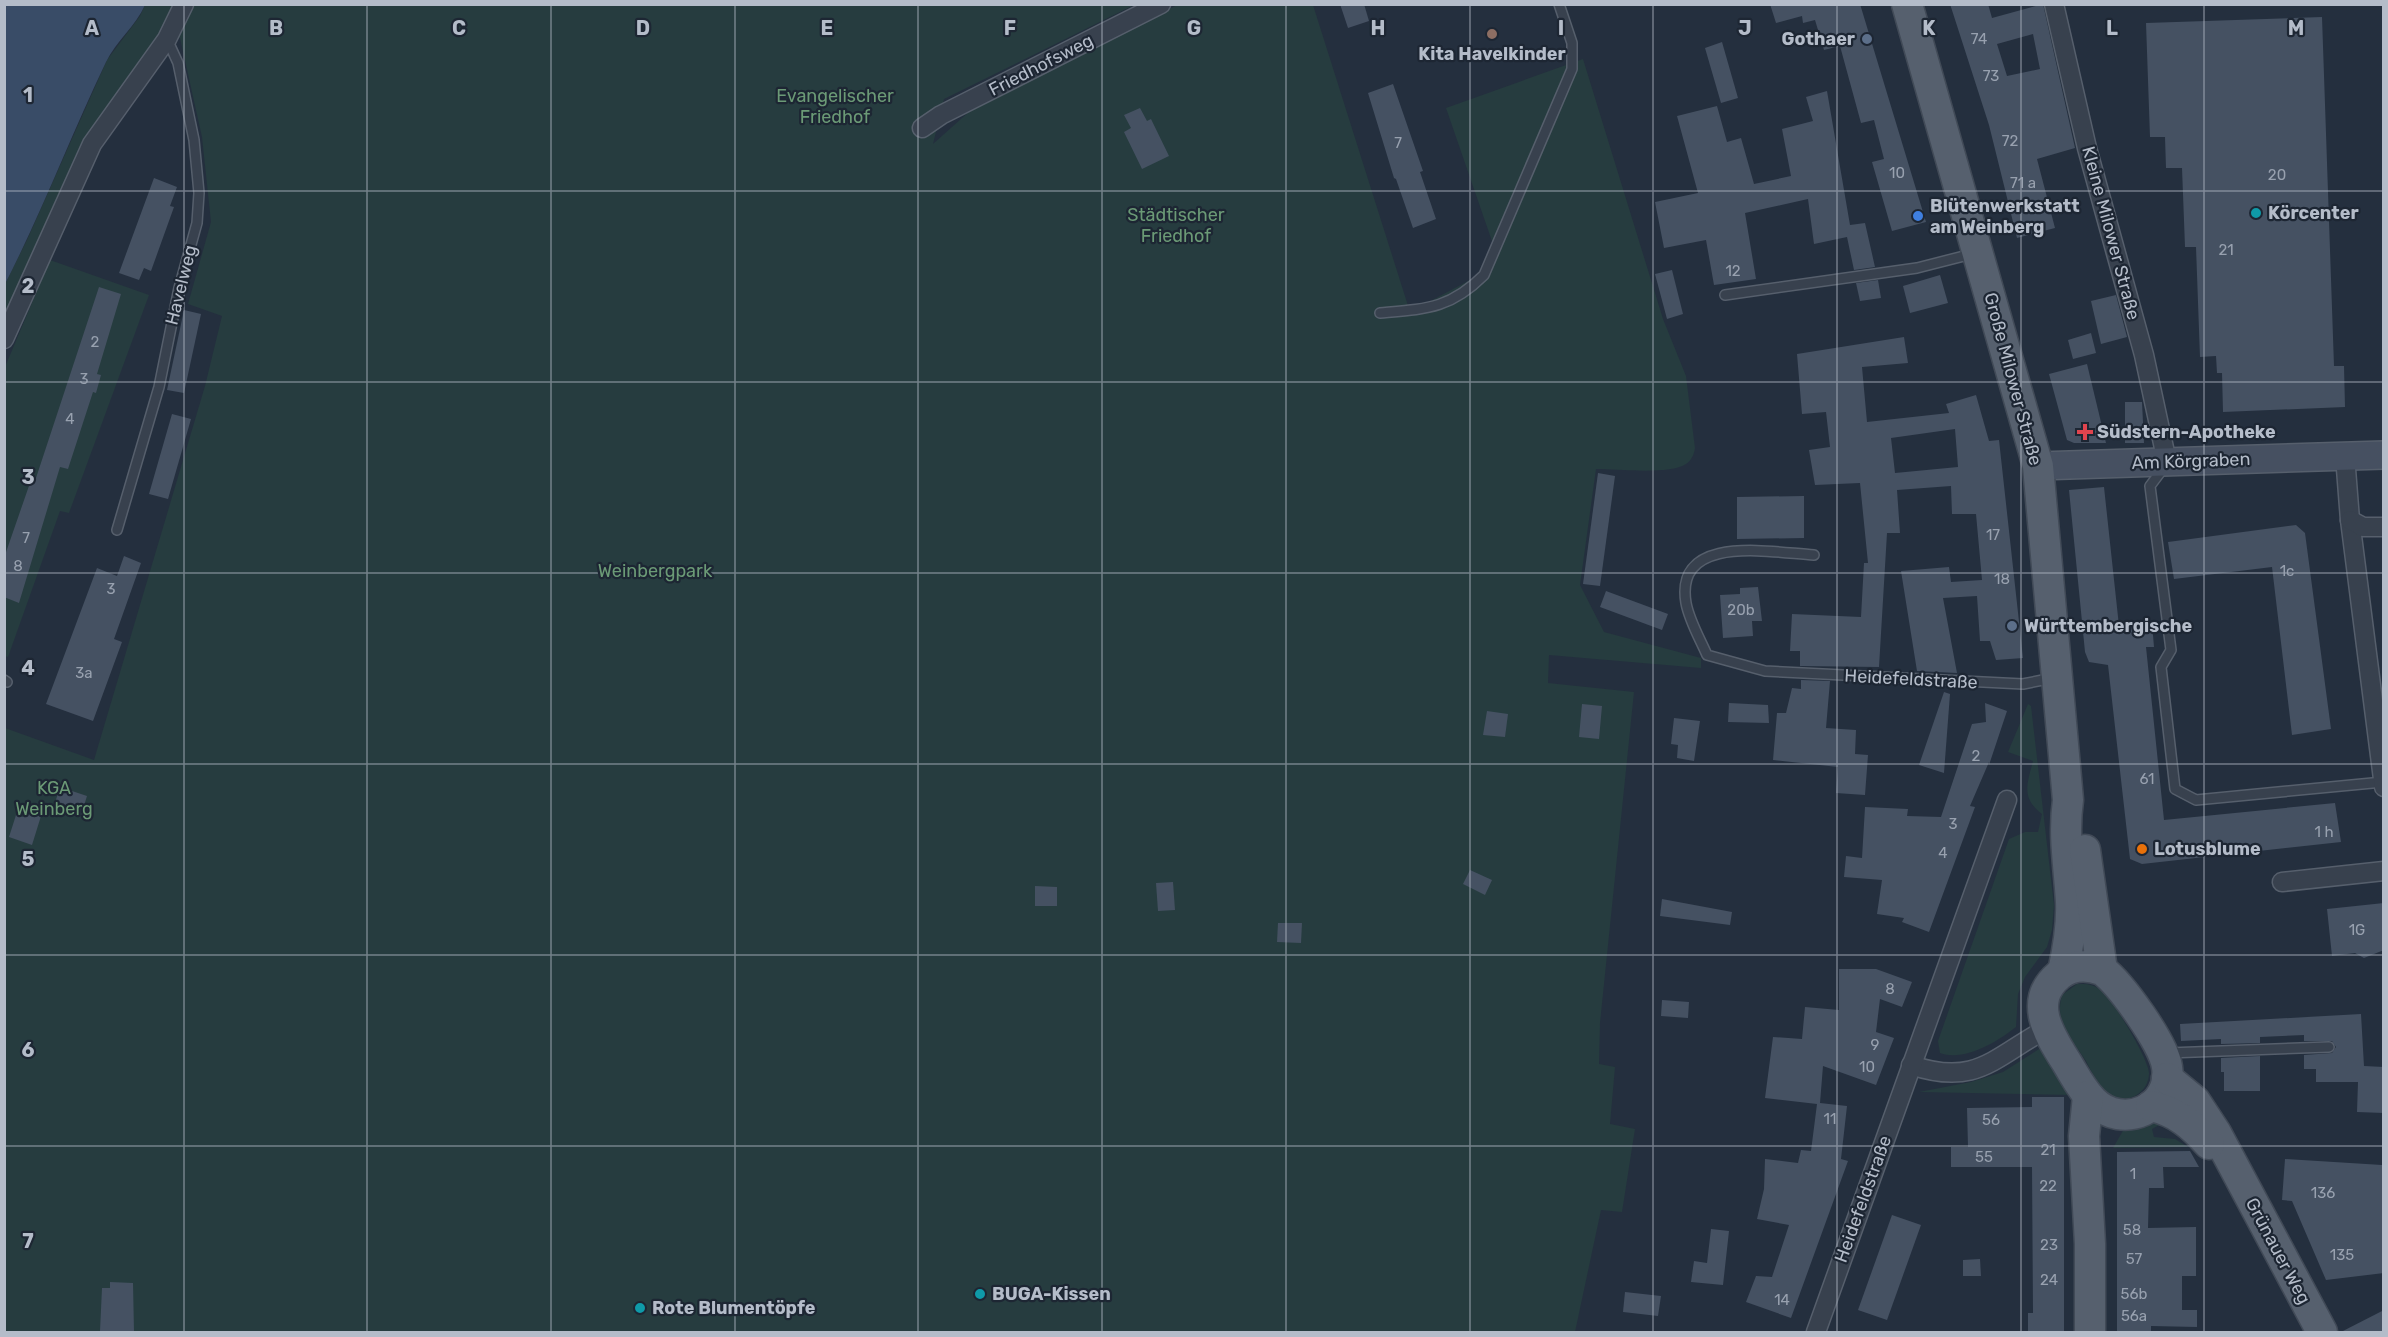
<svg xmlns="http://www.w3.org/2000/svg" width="2388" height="1337" font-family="Rubik,sans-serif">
	<rect width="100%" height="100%" fill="#242f3e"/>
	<g fill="#263c3f">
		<path d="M145,5H1134L944,99L933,144L971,110L1177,5H1313L1410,312L1483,273L1494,247L1446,108L1583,59L1663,319L1686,376L1695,448C1694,454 1692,460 1686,464C1670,475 1617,469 1596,469L1580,585L1604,632L1701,658V668L1549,655L1548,683L1634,692L1600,1023L1599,1064L1615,1067L1610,1124L1635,1129L1622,1212L1601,1210L1575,1332H5V728L94,760L205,386L222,316L188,304L211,222L202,137L180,38L160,34L79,148L5,317V284L27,240L107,60L140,16Z"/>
		<path d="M50,260L149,295L69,513L60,511L8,657L5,656V367Z"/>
		<path d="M2028,704L2031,706L2054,905L2052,930L2047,947L2025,977L2018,994L2016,1027C1997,1042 1964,1062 1940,1053L1938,1041L2009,839L2025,832H2038L2042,814C2021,798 2027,784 2033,761L2008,752Z"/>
		<path d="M2077,984C2087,984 2094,984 2102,991C2113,1000 2150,1061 2149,1074C2148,1096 2122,1107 2105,1092C2097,1085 2091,1070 2086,1061C2071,1038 2054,1023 2062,995Z"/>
		<path d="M2039,1049L2056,1063L2073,1095L1919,1092L1971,1082L2003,1072Z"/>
		<path d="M2151,1121L2161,1124L2152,1129L2154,1137L2175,1139L2188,1147L2113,1148L2124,1129Z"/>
	</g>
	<path fill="#394c67" d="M5,4L145,5C136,26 116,41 106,62C71,135 42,212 5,284Z"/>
	<g fill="#455162" fill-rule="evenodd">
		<path d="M1340,4H1364L1369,21L1348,28Z"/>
		<path d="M1770,4H1860L1926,222L1892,231L1872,162L1884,159L1874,120L1861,123L1840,46L1824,50L1815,20L1803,23L1802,16L1776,23Z"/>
		<path d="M1950,4H1988L1992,18L2043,4L2075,148L2037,159L2055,228L2017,238L1989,125ZM2033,34L2040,69L2007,76L1997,44Z"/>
		<path d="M2322,17L2334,366H2344L2345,407L2223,412L2222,373H2217L2216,356L2200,357L2196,247H2185L2182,168H2166L2165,137H2150L2146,23Z"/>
		<path d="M1722,42L1738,98L1721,103L1705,48Z"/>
		<path d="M1393,84L1423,171L1420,172L1436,219L1413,228L1396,179L1394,178L1368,93Z"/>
		<path d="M1827,91L1850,225L1865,223L1875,267L1854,270L1847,237L1814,244L1808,199L1745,213L1756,279L1714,285L1706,240L1664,248L1655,202L1698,193L1677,116L1717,106L1727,142L1741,138L1754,184L1791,176L1782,129L1813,121L1806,97Z"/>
		<path d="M1140,108L1147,121L1151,119L1169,156L1142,169L1124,132L1131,128L1124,115Z"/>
		<path d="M154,178L177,187L170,206L174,207L151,271L144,268L139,280L119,273Z"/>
		<path d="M1672,270L1683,314L1667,319L1655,274Z"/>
		<path d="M1940,275L1948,303L1910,313L1903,286Z"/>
		<path d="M1878,280L1881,298L1860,301L1856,283Z"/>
		<path d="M99,287L121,294L97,374L101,375L96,393L93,392L68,469L60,467L19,603L4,597V558L31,480L35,481Z"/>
		<path d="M2116,295L2127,337L2101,344L2091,301Z"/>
		<path d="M184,310L201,314L184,393L167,390Z"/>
		<path d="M2091,333L2096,353L2073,359L2068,340Z"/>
		<path d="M1904,337L1908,363L1862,367L1867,422L1949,413L1946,404L1976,395L1989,441L1999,440L2023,658L1996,660L1990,641H1980L1977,596L1943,598L1957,673L1917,671L1901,571L1949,567L1951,582L1982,580L1976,514H1952L1951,486L1897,490L1900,533H1887L1879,667L1800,666V651H1790L1792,614L1861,617L1864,563H1868L1860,483L1815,485L1809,450L1830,447L1826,412L1802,414L1797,354ZM1955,429L1958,467L1895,473L1891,438Z"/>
		<path d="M2087,364L2106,443H2074L2067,440L2049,374Z"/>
		<path d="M2125,402H2142L2144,443H2125Z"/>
		<path d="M172,414L191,419L168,499L149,494Z"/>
		<path d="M1598,473L1615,476L1600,586L1583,584Z"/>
		<path d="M2104,487L2119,626L2152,623L2154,647H2146L2164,820L2335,803L2341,842L2142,864L2130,859L2108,665L2089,662L2085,652L2069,490Z"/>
		<path d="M1804,496V538L1737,539V497Z"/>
		<path d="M2296,525L2305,533L2331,729L2292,735L2272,567L2174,579L2168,542Z"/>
		<path d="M124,556L141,563L114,639L122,642L93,721L46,704L97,568L117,576Z"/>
		<path d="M1758,587L1762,621H1752L1753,636L1723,638L1720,595L1740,594V588Z"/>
		<path d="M1606,591L1668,614L1662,630L1600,607Z"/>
		<path d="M1801,680L1830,681L1826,728L1856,730L1855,754L1868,755L1865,795L1836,793L1838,767L1773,760L1777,713H1786L1792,688L1801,689Z"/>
		<path d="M1944,692L1950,694L1944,773L1919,765Z"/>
		<path d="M1729,703L1768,705L1769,723L1728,722Z"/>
		<path d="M1985,703L2007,711L1989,765V762L1970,806L1975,807L1929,932L1902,922L1904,918L1877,914L1882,880L1844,877L1846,856L1862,858L1865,807L1908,809L1907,816L1941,817L1972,724L1986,722Z"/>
		<path d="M1582,704L1602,706L1599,739L1579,737Z"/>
		<path d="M1487,711L1508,714L1505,737L1483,735Z"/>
		<path d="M1674,718L1700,721L1694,761L1677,758L1678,745L1671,744Z"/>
		<path d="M60,787L87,796L81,815L54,806Z"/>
		<path d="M26,811L41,816L32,845L9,837L16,815L23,817Z"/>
		<path d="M1470,870L1492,880L1485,895L1463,884Z"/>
		<path d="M1173,882L1175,910L1158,911L1156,883Z"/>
		<path d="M1035,886L1057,887V906H1035Z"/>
		<path d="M1662,899L1732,912L1730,925L1660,916Z"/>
		<path d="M2384,903V950L2364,958L2355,953L2332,956L2327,909Z"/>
		<path d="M1278,923H1302L1301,943L1277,942Z"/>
		<path d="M1839,969H1876L1912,982L1902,1007L1880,999L1876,1032L1894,1038L1876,1085L1823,1066L1820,1103L1847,1106L1841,1159L1848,1161L1791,1318L1746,1302L1756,1276L1772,1277L1789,1225L1757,1219L1764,1189L1765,1159L1798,1163L1801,1150L1811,1151L1817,1104L1765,1098L1773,1037L1802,1039L1805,1007L1839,1010Z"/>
		<path d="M1662,1000L1689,1002L1688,1018L1661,1016Z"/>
		<path d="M2361,1014L2364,1066L2384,1067V1113L2357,1112L2358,1082H2316V1069H2304V1055L2332,1053L2336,1047L2332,1041H2304V1035L2260,1037V1043L2221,1044V1039L2181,1041L2180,1024Z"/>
		<path d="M2260,1056V1091H2224V1072H2221V1058Z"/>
		<path d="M2032,1097H2064V1332H2028V1313H2033L2032,1167H1951V1147H1968L1967,1108L2032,1107Z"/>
		<path d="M2190,1151L2199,1167H2163L2164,1188H2149L2148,1228L2196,1227V1276H2182V1310H2197V1327L2151,1326V1332H2117V1152Z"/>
		<path d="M2285,1159L2382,1165L2384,1273L2326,1280L2292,1201L2282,1200Z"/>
		<path d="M1892,1215L1921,1225L1887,1320L1858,1310Z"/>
		<path d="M1711,1229L1729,1231L1723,1285L1691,1282L1694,1261L1707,1263Z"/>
		<path d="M1980,1259L1981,1276H1963V1260Z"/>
		<path d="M110,1282L133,1283L134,1332L100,1331L102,1288H110Z"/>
		<path d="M1625,1292L1661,1296L1658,1316L1623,1312Z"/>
		<path d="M2384,1310V1332H2341Z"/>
	</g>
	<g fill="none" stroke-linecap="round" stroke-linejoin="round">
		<g stroke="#565f6c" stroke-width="12">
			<g id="lane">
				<path d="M1725,295L1917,268L1972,254"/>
				<path d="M1380,313C1426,309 1450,309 1484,275L1572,69V43L1559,4"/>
				<path d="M2165,466L2150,486L2171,650L2161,667L2175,789L2196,800L2383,782"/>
				<path d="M117,530L159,387L179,288L197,223L199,193L194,140L178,63L167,39"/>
				<path d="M1814,555C1774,553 1674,532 1686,603C1689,620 1700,639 1707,655L1765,671L2023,684L2053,678"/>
				<path d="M4,680L7,682"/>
				<path d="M2168,1053L2329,1047"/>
			</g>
		</g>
		<g stroke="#565f6c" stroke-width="21">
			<g id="street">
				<path d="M2054,4L2087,148L2144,355L2167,462"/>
				<path d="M922,128L941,115L1161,4"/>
				<path d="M4,339L92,144L167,39L184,4"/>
				<path d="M2345,456L2350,520L2384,787"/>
				<path d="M2350,520L2363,527H2384"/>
				<path d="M2282,882L2384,871"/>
				<path d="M1911,1065C1976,1087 1993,1058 2046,1029"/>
				<path d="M1816,1332L2007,800"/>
			</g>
		</g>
		<g stroke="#565f6c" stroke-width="30">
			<path id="secondary" d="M2038,466L2384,455"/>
		</g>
		<g stroke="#414a57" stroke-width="33">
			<g id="primary">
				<path d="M1907,4L2038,466L2068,800C2063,835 2069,867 2071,902C2072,926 2068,949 2063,972"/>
				<path d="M2085,850L2102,970C2121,984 2164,1044 2167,1067C2173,1108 2123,1131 2093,1101C2082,1090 2075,1076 2067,1063C2050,1036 2027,1002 2059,975C2072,964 2088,965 2102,970"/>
				<path d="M2167,1078L2195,1101L2216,1133L2322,1332"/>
				<path d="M2088,1096L2084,1136L2090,1244V1332"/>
				<path d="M2151,1106C2177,1112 2192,1125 2209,1144"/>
			</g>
		</g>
		<use href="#lane" stroke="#38414e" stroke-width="9"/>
		<use href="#street" stroke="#38414e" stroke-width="18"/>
		<use href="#secondary" stroke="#465061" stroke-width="27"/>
		<use href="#primary" stroke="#56606e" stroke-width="30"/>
	</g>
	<path fill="none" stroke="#b4bcc9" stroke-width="1.5" stroke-opacity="0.55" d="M184,4V1332M367,4V1332M551,4V1332M735,4V1332M918,4V1332M1102,4V1332M1286,4V1332M1470,4V1332M1653,4V1332M1837,4V1332M2021,4V1332M2204,4V1332M4,191H2384M4,382H2384M4,573H2384M4,764H2384M4,955H2384M4,1146H2384"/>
	<circle fill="#8d6e63" stroke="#1d2633" stroke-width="2" cx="1492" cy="34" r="6"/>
	<g fill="#5c6f8a" stroke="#1d2633" stroke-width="2">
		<circle cx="1867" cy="39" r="6"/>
		<circle cx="2012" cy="626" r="6"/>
	</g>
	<g fill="#0f9aa8" stroke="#1d2633" stroke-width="2">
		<circle cx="2256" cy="213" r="6"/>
		<circle cx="980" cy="1294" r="6"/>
		<circle cx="640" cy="1308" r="6"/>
	</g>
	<circle fill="#3f7fe0" stroke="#1d2633" stroke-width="2" cx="1918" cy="216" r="6"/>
	<path fill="#e0444e" stroke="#1d2633" stroke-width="2" d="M2082 423h6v6h6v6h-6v6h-6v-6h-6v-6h6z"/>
	<circle fill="#e8710a" stroke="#1d2633" stroke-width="2" cx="2142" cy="849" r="6"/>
	<g text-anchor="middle" stroke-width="4.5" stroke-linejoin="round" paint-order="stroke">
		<g font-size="15" fill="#98a1af">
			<text x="1979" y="44">74</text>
			<text x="1991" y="81">73</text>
			<text x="2010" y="146">72</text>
			<text x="1398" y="148">7</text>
			<text x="1897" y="178">10</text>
			<text x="2277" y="180">20</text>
			<text x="2023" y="188">71 a</text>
			<text x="2226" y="255">21</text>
			<text x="1733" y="276">12</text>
			<text x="95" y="347">2</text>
			<text x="84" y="384">3</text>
			<text x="70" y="424">4</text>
			<text x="1993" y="540">17</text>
			<text x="26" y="543">7</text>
			<text x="18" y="571">8</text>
			<text x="2287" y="576">1c</text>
			<text x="2002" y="584">18</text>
			<text x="111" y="594">3</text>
			<text x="1741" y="615">20b</text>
			<text x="84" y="678">3a</text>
			<text x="1976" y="761">2</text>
			<text x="2147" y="784">61</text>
			<text x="1953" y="829">3</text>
			<text x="2324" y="837">1 h</text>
			<text x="1943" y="858">4</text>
			<text x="2357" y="935">1G</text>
			<text x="1890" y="994">8</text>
			<text x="1875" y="1050">9</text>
			<text x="1867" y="1072">10</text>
			<text x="1830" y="1124">11</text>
			<text x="1991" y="1125">56</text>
			<text x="2048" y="1155">21</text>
			<text x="1984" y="1162">55</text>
			<text x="2133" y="1179">1</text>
			<text x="2048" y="1191">22</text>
			<text x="2323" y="1198">136</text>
			<text x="2132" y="1235">58</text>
			<text x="2049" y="1250">23</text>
			<text x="2342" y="1260">135</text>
			<text x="2134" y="1264">57</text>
			<text x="2049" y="1285">24</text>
			<text x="2134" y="1299">56b</text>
			<text x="1782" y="1305">14</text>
			<text x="2134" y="1321">56a</text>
		</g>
		<g font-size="18" font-weight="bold" fill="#b4bcc9" stroke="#1d2633" text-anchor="start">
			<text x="1855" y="45" text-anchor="end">Gothaer</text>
			<text x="1492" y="60" text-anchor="middle">Kita Havelkinder</text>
			<text x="1930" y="212">Blütenwerkstatt<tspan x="1930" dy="21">am Weinberg</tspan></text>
			<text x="2268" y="219">Körcenter</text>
			<text x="2097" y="438">Südstern-Apotheke</text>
			<text x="2024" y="632">Württembergische</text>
			<text x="2154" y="855">Lotusblume</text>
			<text x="992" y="1300">BUGA-Kissen</text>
			<text x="652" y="1314">Rote Blumentöpfe</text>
		</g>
		<g font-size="18" fill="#b4bcc9" stroke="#1d2633">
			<text transform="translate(1041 65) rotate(-27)" y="6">Friedhofsweg</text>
			<text transform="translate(2111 233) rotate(75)" y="6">Kleine Milower Straße</text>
			<text transform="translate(181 285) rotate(-76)" y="6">Havelweg</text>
			<text transform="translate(2013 379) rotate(75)" y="6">Große Milower Straße</text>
			<text transform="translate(2191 461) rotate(-2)" y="6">Am Körgraben</text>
			<text transform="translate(1911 679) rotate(3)" y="6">Heidefeldstraße</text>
			<text transform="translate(1863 1199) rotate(-70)" y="6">Heidefeldstraße</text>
			<text transform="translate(2278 1251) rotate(62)" y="6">Grünauer Weg</text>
		</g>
		<g font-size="18" fill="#6b9a76" stroke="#1d2633">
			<text x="835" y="102">Evangelischer<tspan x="835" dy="21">Friedhof</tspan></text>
			<text x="1176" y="221">Städtischer<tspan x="1176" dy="21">Friedhof</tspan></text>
			<text x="655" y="577">Weinbergpark</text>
			<text x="54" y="794">KGA<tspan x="54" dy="21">Weinberg</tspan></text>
		</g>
	</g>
	<g font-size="20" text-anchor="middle" font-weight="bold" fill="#b4bcc9" stroke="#1d2633" stroke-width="4.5" stroke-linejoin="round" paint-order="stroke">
		<text x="92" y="35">A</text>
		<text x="276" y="35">B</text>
		<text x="459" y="35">C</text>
		<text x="643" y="35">D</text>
		<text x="827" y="35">E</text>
		<text x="1010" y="35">F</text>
		<text x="1194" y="35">G</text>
		<text x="1378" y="35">H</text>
		<text x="1561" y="35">I</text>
		<text x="1745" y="35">J</text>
		<text x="1929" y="35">K</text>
		<text x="2112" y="35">L</text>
		<text x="2296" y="35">M</text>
		<text x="28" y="102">1</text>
		<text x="28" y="293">2</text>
		<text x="28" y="484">3</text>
		<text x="28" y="675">4</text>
		<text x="28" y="866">5</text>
		<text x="28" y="1057">6</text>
		<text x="28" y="1248">7</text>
	</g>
	<rect width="2388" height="1337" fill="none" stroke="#b4bcc9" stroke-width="12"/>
</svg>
